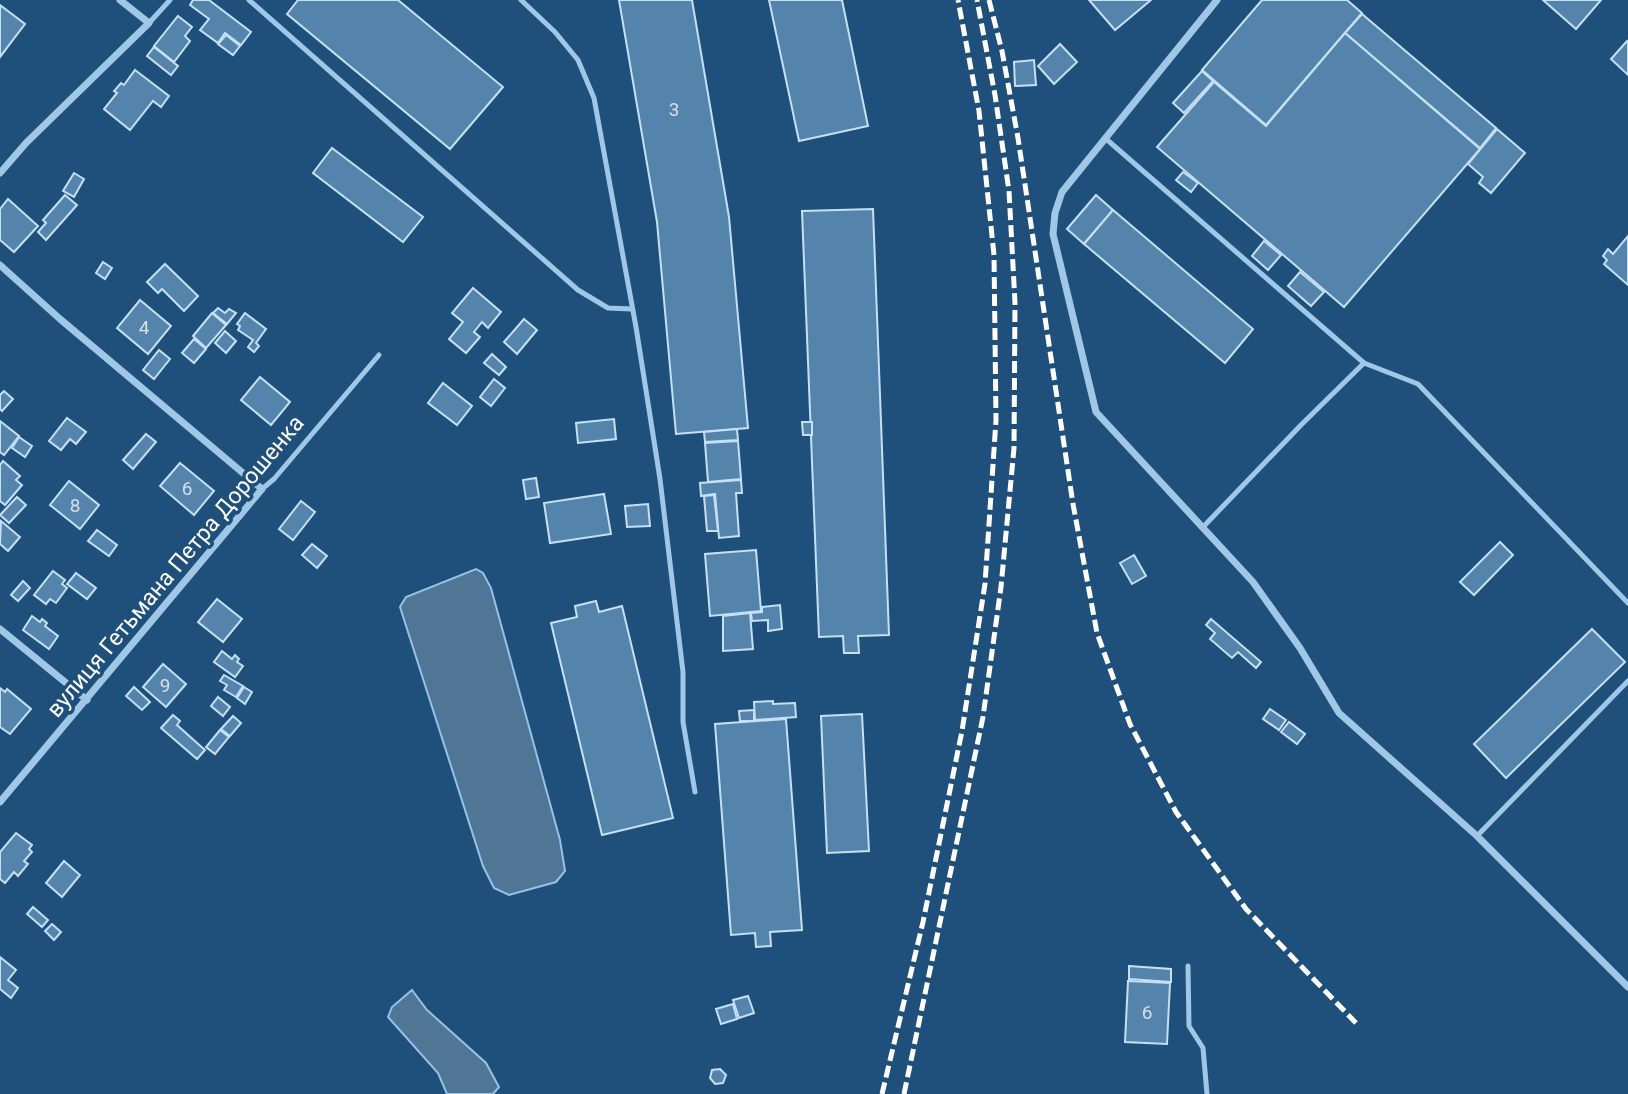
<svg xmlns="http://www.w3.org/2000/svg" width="1628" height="1094" font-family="Roboto,sans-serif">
	<rect width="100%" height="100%" fill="#1f507c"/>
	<g fill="#507595" stroke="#95c3e8" stroke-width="2">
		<path d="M476,569L483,573L491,588L560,840L565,871L556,882L509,895L494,888L483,866L400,607L406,597Z"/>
		<path d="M412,990L427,1010L486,1063L499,1087L493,1094H447L438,1073L388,1017L392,1007Z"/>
	</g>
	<g fill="#5483ab" stroke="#c5dff5" stroke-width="2">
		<path d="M193,0H209L251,32L241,45L225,33L218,43L200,30L209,19L190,5Z"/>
		<path d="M298,0H398L503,87L450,149L287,14Z"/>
		<path d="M619,0H692L729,217L748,428L676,434L657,222Z"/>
		<path d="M769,0H842L868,126L799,141Z"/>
		<path d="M1089,0H1151L1115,30Z"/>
		<path d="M1262,0H1347L1362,13L1266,125L1202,70Z"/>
		<path d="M1543,0H1601L1576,29Z"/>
		<path d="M0,5L25,24L0,57Z"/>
		<path d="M1362,14L1496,128L1480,148L1345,33Z"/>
		<path d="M178,16L192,27L185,36L190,41L174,62L154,46Z"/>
		<path d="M1345,33L1480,149L1344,307L1157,147L1214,82L1266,126Z"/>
		<path d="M226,35L240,46L233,55L218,44Z"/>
		<path d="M1627,41L1628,42V75L1611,59Z"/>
		<path d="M1060,44L1077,62L1054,84L1038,66Z"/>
		<path d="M154,47L178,66L171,75L147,56Z"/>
		<path d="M1034,60L1036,85L1015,86L1014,62Z"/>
		<path d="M135,70L169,96L161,107L153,101L130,130L104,109L117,93L114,91L121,83L124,85Z"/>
		<path d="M1202,71L1213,81L1184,113L1173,103Z"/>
		<path d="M1497,129L1525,153L1491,193L1479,183L1483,177L1468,164Z"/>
		<path d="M332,148L423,217L403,242L313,173Z"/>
		<path d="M1183,172L1198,183L1191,192L1176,180Z"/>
		<path d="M74,173L84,179L74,197L63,191Z"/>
		<path d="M65,195L77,205L46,240L38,232L46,223L43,220Z"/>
		<path d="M1096,195L1113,210L1084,244L1067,229Z"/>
		<path d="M8,199L38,226L14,252L0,240V209Z"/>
		<path d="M873,209L889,635L858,636L859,653H844L843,636L819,637L802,211Z"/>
		<path d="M1113,210L1253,329L1225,363L1084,244Z"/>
		<path d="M1628,236V285L1604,264L1607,260L1603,256L1608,249L1613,254Z"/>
		<path d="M1264,241L1281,255L1268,270L1252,256Z"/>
		<path d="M103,262L112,268L105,279L96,273Z"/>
		<path d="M165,264L198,296L184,311L162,289L158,293L147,282Z"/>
		<path d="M1300,272L1324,292L1311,306L1288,286Z"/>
		<path d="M473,288L501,312L488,328L482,322L474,332L480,337L466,353L449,339L463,322L452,313Z"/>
		<path d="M140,300L171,326L148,354L117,328Z"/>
		<path d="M218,308L225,313L229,309L236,313L227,324L213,313Z"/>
		<path d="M212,313L226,325L206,348L193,336Z"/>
		<path d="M245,313L266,329L256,343L259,346L254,352L248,347L253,340L238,330L240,326L237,324Z"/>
		<path d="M524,319L537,330L517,354L504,342Z"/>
		<path d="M225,331L236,341L226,353L215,343Z"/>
		<path d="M194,339L206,349L194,363L182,353Z"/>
		<path d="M159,350L170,359L154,379L143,370Z"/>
		<path d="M492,354L506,367L499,375L484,363Z"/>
		<path d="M260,377L290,402L271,425L241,400Z"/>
		<path d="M494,379L505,388L491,406L480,397Z"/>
		<path d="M443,383L472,406L457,425L428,403Z"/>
		<path d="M4,391L13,399L2,411L0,409V395Z"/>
		<path d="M67,418L86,432L76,444L70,439L61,450L49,441Z"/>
		<path d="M614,419L616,439L578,443L576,423Z"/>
		<path d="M0,421L19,436L4,455L0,452Z"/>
		<path d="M802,422H812V435H803Z"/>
		<path d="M737,429L738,440L705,442L704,432Z"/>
		<path d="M146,434L156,442L133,469L123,460Z"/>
		<path d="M19,437L32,446L25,457L12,448Z"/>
		<path d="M738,441L741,479L708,482L705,443Z"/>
		<path d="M3,461L20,476L16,480L22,485L5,505L0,501V465Z"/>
		<path d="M180,463L214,491L194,515L160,486Z"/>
		<path d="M536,478L539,497L526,499L523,480Z"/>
		<path d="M741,480L742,493H736L739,536L719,538L715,494L701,496L700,483Z"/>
		<path d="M69,481L99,505L80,529L50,505Z"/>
		<path d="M604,494L611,534L550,543L544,503Z"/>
		<path d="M714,495L718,531H707L704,496Z"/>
		<path d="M17,497L26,505L9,523L0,515Z"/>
		<path d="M301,501L315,512L293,540L279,529Z"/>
		<path d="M648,504L650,526L627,527L625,506Z"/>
		<path d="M1,521L20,537L8,551L0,544Z"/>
		<path d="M97,530L117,545L109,556L88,541Z"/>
		<path d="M1500,542L1513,555L1474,595L1460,582Z"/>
		<path d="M312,544L327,556L317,568L302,555Z"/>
		<path d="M756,550L761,611L710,616L705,554Z"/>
		<path d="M1134,555L1146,576L1132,584L1120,563Z"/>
		<path d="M53,571L65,580L62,584L67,588L56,603L50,599L46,604L34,595Z"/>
		<path d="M76,573L96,588L87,599L67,584Z"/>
		<path d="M23,581L30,588L18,601L11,595Z"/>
		<path d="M217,599L242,619L223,642L198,622Z"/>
		<path d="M596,601L599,612L622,606L673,818L602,835L551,623L577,617L575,606Z"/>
		<path d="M780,605L782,629L768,631V620L752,621L751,613L762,612V607Z"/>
		<path d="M750,613L753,649L723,651V616Z"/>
		<path d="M32,616L40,622L42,619L47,623L45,626L58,636L49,649L23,630Z"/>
		<path d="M1211,619L1261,662L1256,668L1238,652L1232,658L1210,639L1215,633L1206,625Z"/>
		<path d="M1592,629L1625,662L1506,778L1474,744Z"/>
		<path d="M222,651L232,659L235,655L239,659L237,662L243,666L235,677L214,662Z"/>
		<path d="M163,664L186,684L166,707L143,687Z"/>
		<path d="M224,675L243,686L236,697L224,690L227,685L220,681Z"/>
		<path d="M134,687L150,702L142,710L126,696Z"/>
		<path d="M244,687L252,692L245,704L237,698Z"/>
		<path d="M0,688L5,692L7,689L31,709L10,734L0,727Z"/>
		<path d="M218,697L230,707L223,716L211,706Z"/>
		<path d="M773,701V704L795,703L796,717L755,720L754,702Z"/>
		<path d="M1270,709L1286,720L1279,730L1263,719Z"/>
		<path d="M754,710V721H740L739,711Z"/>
		<path d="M862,714L869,851L827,853L821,716Z"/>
		<path d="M173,715L180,721L177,725L205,750L197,759L161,728Z"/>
		<path d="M233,716L241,723L230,736L221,729Z"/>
		<path d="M786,719L802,930L770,932L771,946L756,947L755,933L731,935L715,724Z"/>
		<path d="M1289,722L1305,734L1297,744L1281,732Z"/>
		<path d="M220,730L229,737L215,754L206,747Z"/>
		<path d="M16,833L32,845L29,849L32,852L24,861L28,864L18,876L14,872L5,883L0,879V852Z"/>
		<path d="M64,861L80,875L62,897L46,883Z"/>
		<path d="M33,907L48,920L42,927L27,914Z"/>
		<path d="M52,924L61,932L54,940L45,931Z"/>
		<path d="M0,957L16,970L8,980L18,988L11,998L0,989Z"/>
		<path d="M1129,966L1171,969V982L1129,979Z"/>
		<path d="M1128,981L1170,983L1167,1044L1125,1042Z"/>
		<path d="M748,996L754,1013L739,1018L733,1000Z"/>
		<path d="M733,1004L737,1019L721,1024L716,1009Z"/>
		<path d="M720,1069L726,1075L723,1083L715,1084L710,1078L712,1070Z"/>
	</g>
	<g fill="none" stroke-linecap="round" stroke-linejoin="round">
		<g stroke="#a1c7e7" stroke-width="5">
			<path d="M249,0L578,290L608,308L632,309"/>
			<path d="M521,0L555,32L578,60L594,98L636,327L660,479L683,672V722L695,792"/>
			<path d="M149,23L170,0"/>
			<path d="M1105,138L1364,363"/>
			<path d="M262,489L274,479L379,355"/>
			<path d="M1204,526L1301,425L1364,363L1418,384L1628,603"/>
			<path d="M1477,836L1628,681"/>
			<path d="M1188,966L1189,1026L1203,1048L1207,1094"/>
		</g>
		<g stroke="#a1c7e7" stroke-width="7">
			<path d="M1217,0L1062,192L1055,213L1053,234L1096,412L1253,582L1300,648L1339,713L1477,836L1628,987"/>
			<path d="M0,173L26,143L149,23L120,0"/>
			<path d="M0,265L60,319L262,489L0,802"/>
			<path d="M0,629L87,700"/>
		</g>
		<g stroke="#fff" stroke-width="5" stroke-dasharray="12 5" stroke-linecap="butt">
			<path d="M989,0L1002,51L1018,138L1073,504L1097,633L1130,724L1176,812L1246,909L1356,1023"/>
			<path d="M882,1094L923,922L962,731L985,584L996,420L994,255L979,111L958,0"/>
			<path d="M904,1094L983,717L1001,587L1014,448L1015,303L1009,191L995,95L977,0"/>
		</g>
	</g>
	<g text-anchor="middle" stroke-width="7" stroke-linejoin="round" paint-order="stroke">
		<g font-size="19" fill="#d4e0ea">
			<text x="674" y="116">3</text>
			<text x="144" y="334">4</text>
			<text x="187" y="495">6</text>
			<text x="75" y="512">8</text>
			<text x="165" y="692">9</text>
			<text x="1147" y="1019">6</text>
		</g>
		<g font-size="23" fill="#fff" stroke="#1f507c">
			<text transform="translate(175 566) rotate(-50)" y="8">вулиця Гетьмана Петра Дорошенка</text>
		</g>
	</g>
</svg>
